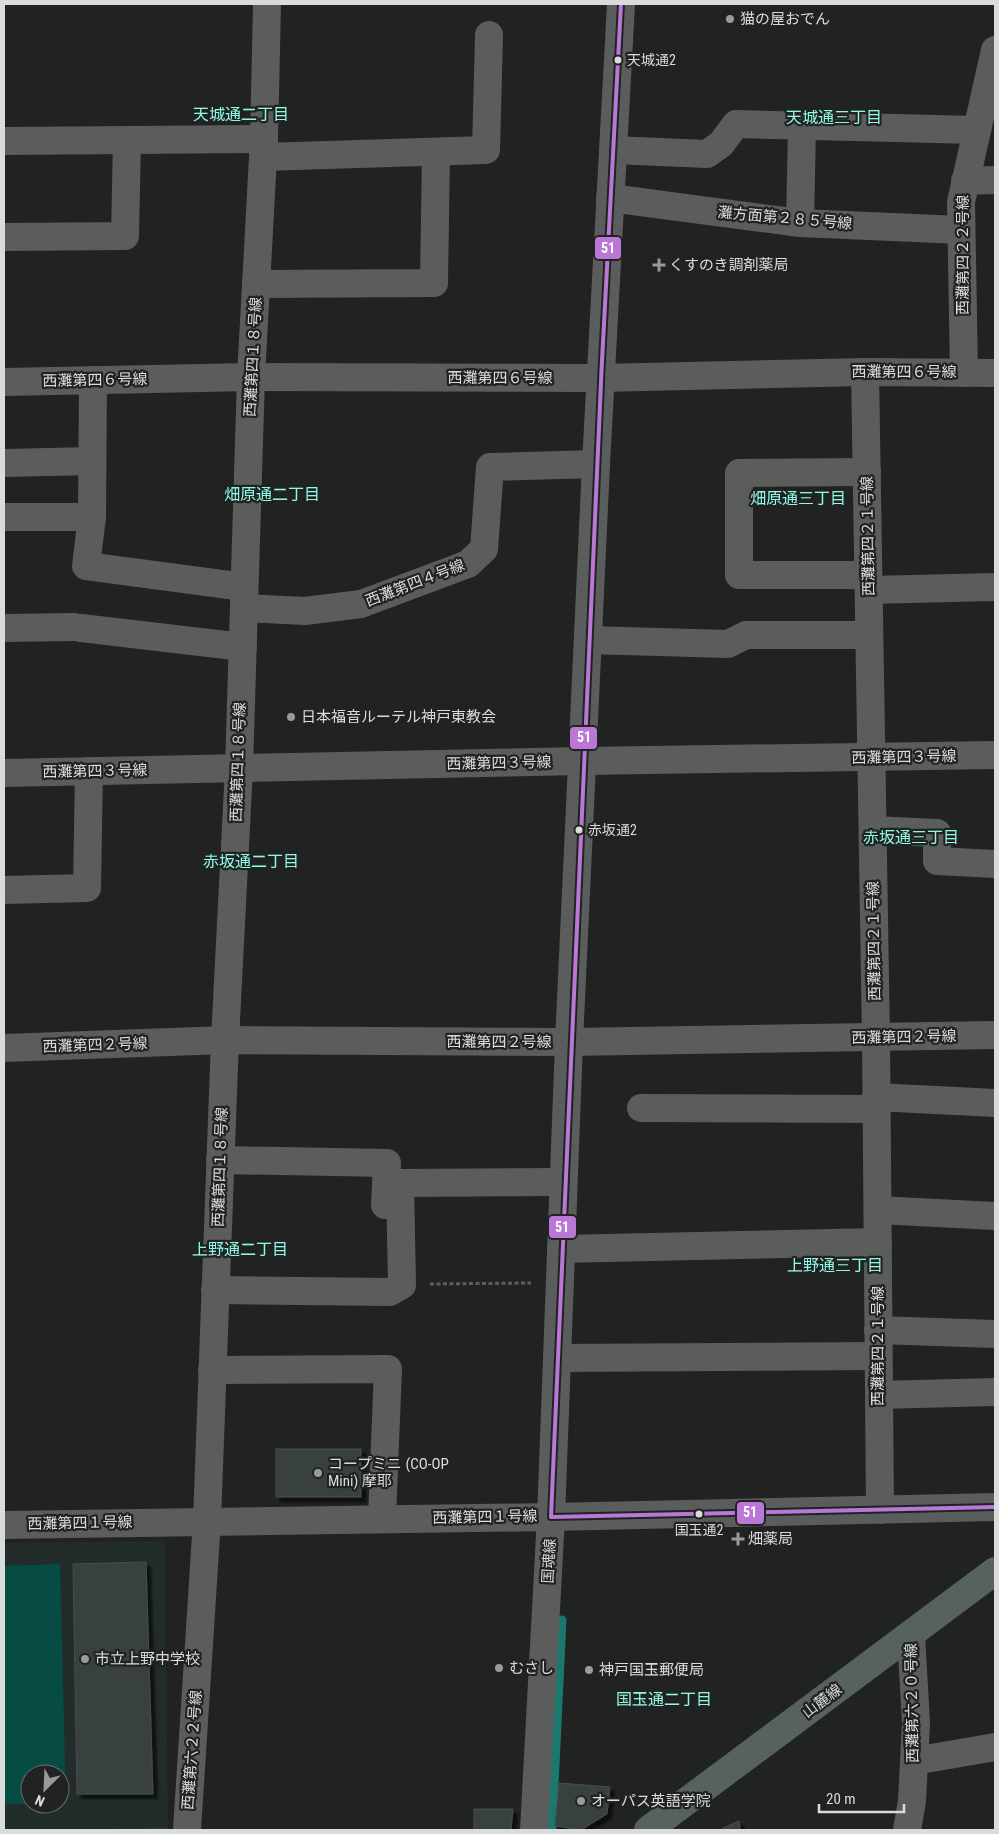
<svg xmlns="http://www.w3.org/2000/svg" width="999" height="1834" font-family="'Roboto Condensed','Noto Sans JP',sans-serif">
	<defs>
		<filter id="shadow"><feDropShadow dx="4.5" dy="4.5" stdDeviation="1" flood-color="#0009"/></filter>
	</defs>
	<rect width="100%" height="100%" fill="#212222"/>
	<path fill="#222c2a" fill-rule="evenodd" d="M165,1541L168,1830H4V1543ZM30,1774H60V1804H30Z"/>
	<path fill="#064c45" d="M60,1564L66,1803H60V1774H30V1804H4V1566Z"/>
	<g fill="none" stroke-linecap="round" stroke-linejoin="round">
		<path stroke="#1b786c" stroke-width="9" d="M552,1827L562,1620"/>
	</g>
	<g fill="#38403f" stroke="#4b4c4c" filter="url(#shadow)">
		<rect x="276" y="1449" width="85" height="48"/>
		<path d="M146,1562L153,1794H77L73,1564Z"/>
		<path d="M559,1783L610,1787L607,1814L581,1830L555,1826Z"/>
		<path d="M474,1809H513L511,1830H474Z"/>
		<path d="M739,1821L740,1830H721V1829Z"/>
		<path d="M167,1829V1830H54Z"/>
	</g>
	<g fill="none" stroke-linecap="round" stroke-linejoin="round">
		<path stroke="#5c5e5e" stroke-width="3" stroke-dasharray="4 2.5" stroke-linecap="butt" d="M430,1284L531,1283"/>
		<g stroke="#5b5d5c" stroke-width="28">
			<path d="M4,141L264,139"/>
			<path d="M613,150L707,154L721,144L736,124L977,130"/>
			<path d="M263,157L486,150L489,35"/>
			<path d="M965,181L995,180"/>
			<path d="M610,198L800,223L961,230"/>
			<path d="M800,223L802,126"/>
			<path d="M4,237L125,236L127,140"/>
			<path d="M256,284L434,283L436,152"/>
			<path d="M865,372L876,1038L880,1510"/>
			<path d="M964,373L961,202L995,50"/>
			<path d="M93,380L92,517L86,566L244,587"/>
			<path d="M4,382L251,377L600,378L865,372L995,373"/>
			<path d="M4,463L92,461"/>
			<path d="M867,472L739,473V575H868"/>
			<path d="M4,517H92"/>
			<path d="M869,590L995,587"/>
			<path d="M244,608L305,611L361,604L468,564L484,549L490,467L596,464"/>
			<path d="M4,628L74,627"/>
			<path d="M81,628L243,647"/>
			<path d="M588,640L728,644L746,635H869"/>
			<path d="M4,773L582,761L995,755"/>
			<path d="M873,830L937,833V861L995,864"/>
			<path d="M4,890L87,888L89,771"/>
			<path d="M4,1048L225,1040L569,1042L995,1035"/>
			<path d="M876,1097L995,1103"/>
			<path d="M641,1108L876,1109"/>
			<path d="M220,1160L387,1163L385,1205"/>
			<path d="M878,1210L995,1216"/>
			<path d="M561,1249L878,1242"/>
			<path d="M215,1290L390,1292L402,1285L400,1183L563,1182"/>
			<path d="M878,1330L995,1334"/>
			<path d="M557,1358L878,1356"/>
			<path d="M212,1370L388,1369L382,1518"/>
			<path d="M879,1395L995,1392"/>
			<path d="M4,1525L551,1517L995,1507"/>
			<path d="M914,1761L995,1747"/>
			<path d="M187,1830L207,1520L225,1040L239,768L251,377L264,139L267,4"/>
			<path d="M534,1830L551,1517L569,1042L596,464L621,4"/>
			<path d="M907,1830L912,1801L916,1723L911,1635"/>
		</g>
		<path stroke="#57615f" stroke-width="28" d="M648,1830L995,1571"/>
		<g stroke="#202322" stroke-width="8">
			<path id="bus-1" d="M621,4C593,508 570,1012 551,1517L995,1507"/>
		</g>
		<use href="#bus-1" stroke="#ba77d6" stroke-width="4"/>
	</g>
	<g fill="#999b9b" stroke="#202322" stroke-width="2">
		<circle cx="730" cy="19" r="5"/>
		<path d="M656.5 257.5h5v5h5v5h-5v5h-5v-5h-5v-5h5z"/>
		<circle cx="291" cy="717" r="5"/>
		<circle cx="318" cy="1473" r="5"/>
		<path d="M735.5 1531.5h5v5h5v5h-5v5h-5v-5h-5v-5h5z"/>
		<circle cx="85" cy="1659" r="5"/>
		<circle cx="499" cy="1668" r="5"/>
		<circle cx="589" cy="1670" r="5"/>
		<circle cx="581" cy="1801" r="5"/>
	</g>
	<g fill="#dadcdc" stroke="#202322" stroke-width="2">
		<circle cx="618" cy="60" r="4.5"/>
		<circle cx="579" cy="830" r="4.5"/>
		<circle cx="699" cy="1514" r="4.5"/>
	</g>
	<g text-anchor="middle" stroke-width="4.5" stroke-linejoin="round" paint-order="stroke">
		<g font-size="14" fill="#dadcdc" stroke="#202322" text-anchor="start">
			<text x="627" y="65">天城通2</text>
			<text x="588" y="835">赤坂通2</text>
			<text x="699" y="1535" text-anchor="middle">国玉通2</text>
		</g>
		<g font-size="15" fill="#dadcdc" stroke="#202322" text-anchor="start">
			<text x="740" y="24">猫の屋おでん</text>
			<text x="669" y="270">くすのき調剤薬局</text>
			<text x="301" y="722">日本福音ルーテル神戸東教会</text>
			<text x="328" y="1469">コープミニ (CO-OP<tspan x="328" dy="17">Mini) 摩耶</tspan></text>
			<text x="748" y="1544">畑薬局</text>
			<text x="95" y="1664">市立上野中学校</text>
			<text x="509" y="1673">むさし</text>
			<text x="599" y="1675">神戸国玉郵便局</text>
			<text x="591" y="1806">オーパス英語学院</text>
		</g>
		<g font-size="15" fill="#dadcdc" stroke="#202322">
			<text transform="translate(785 218) rotate(5)" y="5">灘方面第２８５号線</text>
			<text transform="translate(963 255) rotate(-90)" y="5">西灘第四２２号線</text>
			<text transform="translate(253 357) rotate(-87)" y="5">西灘第四１８号線</text>
			<text x="904" y="377">西灘第四６号線</text>
			<text x="500" y="383">西灘第四６号線</text>
			<text transform="translate(95 380) rotate(-1)" y="5">西灘第四６号線</text>
			<text transform="translate(868 536) rotate(-91)" y="5">西灘第四２１号線</text>
			<text transform="translate(415 583) rotate(-21)" y="5">西灘第四４号線</text>
			<text transform="translate(904 757) rotate(-1)" y="5">西灘第四３号線</text>
			<text transform="translate(238 762) rotate(-88)" y="5">西灘第四１８号線</text>
			<text transform="translate(499 763) rotate(-1)" y="5">西灘第四３号線</text>
			<text transform="translate(95 771) rotate(-1)" y="5">西灘第四３号線</text>
			<text transform="translate(874 941) rotate(-91)" y="5">西灘第四２１号線</text>
			<text transform="translate(904 1037) rotate(-1)" y="5">西灘第四２号線</text>
			<text x="499" y="1047">西灘第四２号線</text>
			<text transform="translate(95 1045) rotate(-2)" y="5">西灘第四２号線</text>
			<text transform="translate(220 1167) rotate(-88)" y="5">西灘第四１８号線</text>
			<text transform="translate(878 1346) rotate(-90)" y="5">西灘第四２１号線</text>
			<text transform="translate(485 1517) rotate(-1)" y="5">西灘第四１号線</text>
			<text transform="translate(80 1523) rotate(-1)" y="5">西灘第四１号線</text>
			<text transform="translate(549 1561) rotate(-87)" y="5">国魂線</text>
			<text transform="translate(822 1701) rotate(-37)" y="5">山麓線</text>
			<text transform="translate(912 1703) rotate(-91)" y="5">西灘第六２０号線</text>
			<text transform="translate(192 1750) rotate(-86)" y="5">西灘第六２２号線</text>
		</g>
		<g font-size="16" fill="#91f8e6" stroke="#202322">
			<text x="241" y="120">天城通二丁目</text>
			<text x="834" y="123">天城通三丁目</text>
			<text x="272" y="500">畑原通二丁目</text>
			<text x="798" y="504">畑原通三丁目</text>
			<text x="911" y="843">赤坂通三丁目</text>
			<text x="251" y="867">赤坂通二丁目</text>
			<text x="240" y="1255">上野通二丁目</text>
			<text x="835" y="1271">上野通三丁目</text>
			<text x="664" y="1705">国玉通二丁目</text>
		</g>
	</g>
	<g stroke="#202322" stroke-width="2">
		<rect x="594" y="236" width="28" height="24" rx="5" fill="#ba77d6"/>
		<rect x="569" y="726" width="29" height="24" rx="5" fill="#ba77d6"/>
		<rect x="548" y="1215" width="29" height="24" rx="5" fill="#ba77d6"/>
		<rect x="736" y="1501" width="29" height="24" rx="5" fill="#ba77d6"/>
	</g>
	<g font-size="14" text-anchor="middle" font-weight="bold" fill="#fff">
		<text x="608" y="253">51</text>
		<text x="584" y="742">51</text>
		<text x="562" y="1232">51</text>
		<text x="750" y="1517">51</text>
	</g>
	<rect width="999" height="1834" fill="none" stroke="#dadcdc" stroke-width="10"/>
	<g transform="translate(45 1789) rotate(204)"><circle r="24" fill="#202322" stroke="#6a6d6c"/>
	<path d="M0-4L9 19L0 12L-9 19Z" fill="#999b9b"/>
	<text y="-8" font-size="14" font-weight="bold" text-anchor="middle" fill="#dadcdc">N</text>
	</g>
	<path d="M819 1804v8h85v-8" fill="none" stroke="#dadcdc" stroke-width="2.5"/>
	<text x="826" y="1804" font-size="15" fill="#dadcdc" stroke="#202322" stroke-width="4" paint-order="stroke">20 m</text>
</svg>
